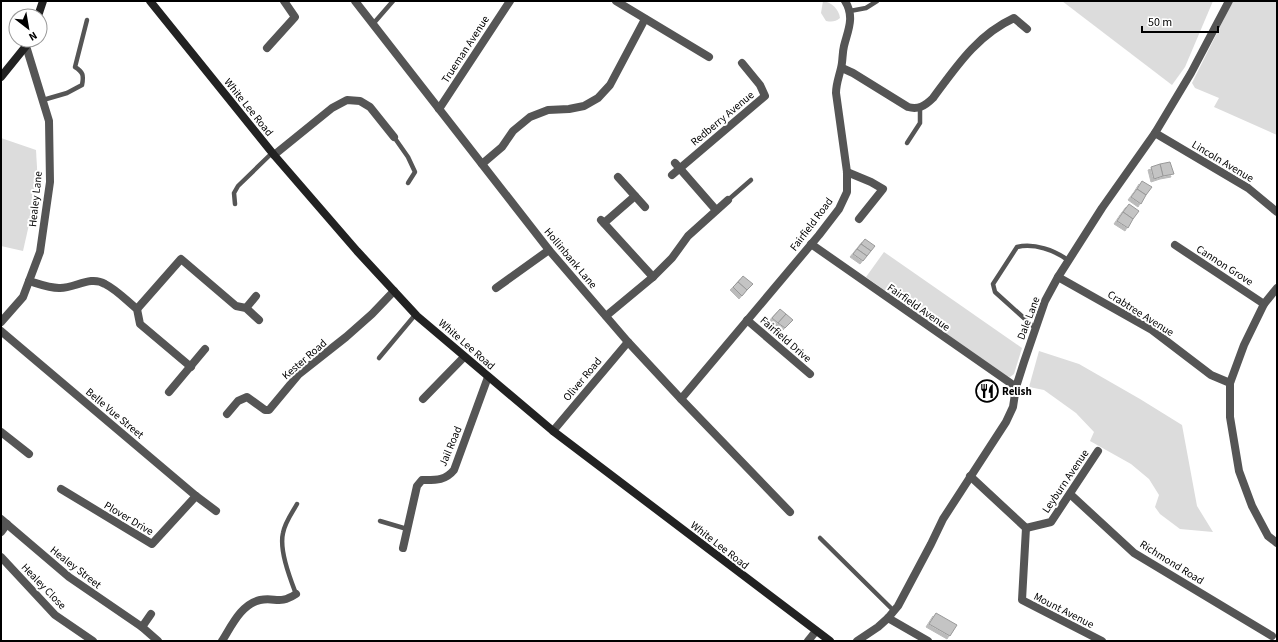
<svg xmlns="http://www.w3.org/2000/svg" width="1278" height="642" font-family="'Source Sans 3',sans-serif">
	<defs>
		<filter id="shadow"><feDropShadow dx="-3" dy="3" stdDeviation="0" flood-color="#0004"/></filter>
	</defs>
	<rect width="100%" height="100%" fill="#fff"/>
	<g fill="#dcdcdc">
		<path d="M823,1C831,2 839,9 840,18C835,22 832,22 826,21L821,13Z"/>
		<path d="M1062,1H1213L1185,67L1172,85Z"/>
		<path d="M1233,1H1277V135L1214,107L1219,98L1195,88L1192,83Z"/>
		<path d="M1,138L36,150L38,185L23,251L1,246Z"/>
		<path d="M884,252L1022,348L1014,374L1010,377L1003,375L866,277Z"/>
		<path d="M1039,351L1079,364L1140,399L1182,425L1197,506L1213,532L1180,529L1160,514L1155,507L1159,495L1149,479L1131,464L1090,441L1094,432L1076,413L1044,390L1029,387Z"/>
	</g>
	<g fill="#c4c4c4" stroke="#999" filter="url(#shadow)">
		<path d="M1170,162L1174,174L1163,176L1160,164Z"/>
		<path d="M1160,164L1163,176L1154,179L1151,167Z"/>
		<path d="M1142,181L1152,187L1146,195L1137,189Z"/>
		<path d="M1137,189L1146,195L1141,204L1131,197Z"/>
		<path d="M1129,204L1139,211L1133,219L1123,212Z"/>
		<path d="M1123,212L1133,219L1128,228L1117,221Z"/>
		<path d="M865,239L875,246L871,251L861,244Z"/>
		<path d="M861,244L871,251L867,256L857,249Z"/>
		<path d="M857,249L867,256L863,261L853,254Z"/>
		<path d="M743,276L753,284L747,290L738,282Z"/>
		<path d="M738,282L747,290L742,296L733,287Z"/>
		<path d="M780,309L786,314L778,323L772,318Z"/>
		<path d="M786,314L793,320L785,328L778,323Z"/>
		<path d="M936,613L957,625L950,636L929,624Z"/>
	</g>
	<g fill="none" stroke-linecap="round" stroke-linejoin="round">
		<g stroke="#555" stroke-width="4.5">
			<path d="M850,11L866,8L877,1"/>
			<path d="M373,24L393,1"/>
			<path d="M43,100L67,93L82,85C84,75 83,72 75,67L87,20"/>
			<path d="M394,137L408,157L415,172L408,183"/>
			<path d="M907,143L920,123V108"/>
			<path d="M728,200L751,180"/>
			<path d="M235,204L234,193L238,186L272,153"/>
			<path d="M1035,328L995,292L993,284L1017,247C1034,243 1055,250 1069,261"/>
			<path d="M379,358L415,315"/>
			<path d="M380,521L407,529"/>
			<path d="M820,538L894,611"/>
			<path d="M296,594C290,578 279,550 283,533C285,522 292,513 297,504"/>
		</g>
		<g stroke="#555" stroke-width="8">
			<path d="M355,1L549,250L628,342L681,399L790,512"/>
			<path d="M616,1L709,57"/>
			<path d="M267,48L295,17L284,1"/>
			<path d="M842,68L853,73L908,107C918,110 925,106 933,98C956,67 977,35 1014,18L1027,29"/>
			<path d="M439,109L510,1"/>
			<path d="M1155,133L1248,188L1277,212"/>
			<path d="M274,155L332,108L347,100L360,101L370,107L394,137"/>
			<path d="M675,163L716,210"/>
			<path d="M482,164L502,147L513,131L530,117L548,110L569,109L584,106L598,98L610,85L645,19"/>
			<path d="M847,172L871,182L883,189L859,219"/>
			<path d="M672,175L765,96L760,85L742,63"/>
			<path d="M618,177L645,207"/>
			<path d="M601,220L653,277"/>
			<path d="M604,223L635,196"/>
			<path d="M811,244L1016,387"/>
			<path d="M1175,245L1264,304"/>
			<path d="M1058,277L1152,330L1211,375L1230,383"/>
			<path d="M29,281C39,284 49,288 59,288C74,289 90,275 105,284C117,290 127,301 137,309L140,324L191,367"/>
			<path d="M496,288L549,250"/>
			<path d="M1277,288L1264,304L1244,345L1230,383V417L1239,471L1252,506L1268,536L1277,543"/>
			<path d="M246,308L256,296"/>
			<path d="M137,309L181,259L236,306L246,308L259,320"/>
			<path d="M606,316L653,277L672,258L688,236L728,200"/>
			<path d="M747,320L810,374"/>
			<path d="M1,322L23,297L40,252L50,182L49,121L26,46"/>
			<path d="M1,331L196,496L216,511"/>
			<path d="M169,392L205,349"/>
			<path d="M423,399L464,357"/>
			<path d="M681,399L819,235L839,209L847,192V172L836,93C836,84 839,77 841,68C843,61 842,54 844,46C848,30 855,17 845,1"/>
			<path d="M227,414L238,401L247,397L265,410H269L299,374L346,337L372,314L394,291"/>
			<path d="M553,431L628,342"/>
			<path d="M1,432L29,454"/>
			<path d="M970,476L1026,528L1022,600L1102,641"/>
			<path d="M61,489L152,544L196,496"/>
			<path d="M1070,494L1134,553L1272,636"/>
			<path d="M1,519L69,577L142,627L158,641"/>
			<path d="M1026,528L1051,522L1098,451"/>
			<path d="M1,532L7,524"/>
			<path d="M403,548L417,486L422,480C435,480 445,481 454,470L488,377"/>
			<path d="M1,557L55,615L93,641"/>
			<path d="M888,618L928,641"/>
			<path d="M142,627L151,614"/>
			<path d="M222,641C231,627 241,604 260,600C276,597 279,605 296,594"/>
			<path d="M808,641L816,631"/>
			<path d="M857,641L878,627L888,618L898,606L931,544L943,519L1006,422L1013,407L1016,387L1024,362L1045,301L1058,277L1102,208L1155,133L1191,73L1229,1"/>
		</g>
		<g stroke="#222" stroke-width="8">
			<path d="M150,1L274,155L357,251L417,316L553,431L830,641"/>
			<path d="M38,16L43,1"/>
			<path d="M1,77L26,46L29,40"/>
		</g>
	</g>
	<defs>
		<g id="restaurant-ring" transform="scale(1.15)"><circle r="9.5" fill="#fff" stroke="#000" stroke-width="1.5"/><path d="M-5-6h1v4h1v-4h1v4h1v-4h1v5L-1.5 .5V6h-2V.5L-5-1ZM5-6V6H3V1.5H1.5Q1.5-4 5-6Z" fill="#000"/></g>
	</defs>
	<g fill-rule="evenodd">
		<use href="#restaurant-ring" x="987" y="391"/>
	</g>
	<g text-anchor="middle" stroke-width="4" stroke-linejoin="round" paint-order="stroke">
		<g font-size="11" fill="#000" stroke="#fff">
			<text transform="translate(465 49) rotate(-57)" y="4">Trueman Avenue</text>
			<text transform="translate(249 107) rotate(51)" y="4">White Lee Road</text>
			<text transform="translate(722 118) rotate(-40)" y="4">Redberry Avenue</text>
			<text transform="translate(1223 161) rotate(31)" y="4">Lincoln Avenue</text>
			<text transform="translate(35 199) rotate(-84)" y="4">Healey Lane</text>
			<text transform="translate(811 224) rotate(-53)" y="4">Fairfield Road</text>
			<text transform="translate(571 258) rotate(50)" y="4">Hollinbank Lane</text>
			<text transform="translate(1225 265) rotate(33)" y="4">Cannon Grove</text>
			<text transform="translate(919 307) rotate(35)" y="4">Fairfield Avenue</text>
			<text transform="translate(1141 313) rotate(32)" y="4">Crabtree Avenue</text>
			<text transform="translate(1028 318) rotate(-69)" y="4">Dale Lane</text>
			<text transform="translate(786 339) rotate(41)" y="4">Fairfield Drive</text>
			<text transform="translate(467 344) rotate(41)" y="4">White Lee Road</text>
			<text transform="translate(304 359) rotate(-41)" y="4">Kester Road</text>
			<text transform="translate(582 379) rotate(-50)" y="4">Oliver Road</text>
			<text transform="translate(115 413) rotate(40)" y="4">Belle Vue Street</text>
			<text transform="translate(450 446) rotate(-67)" y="4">Jail Road</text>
			<text transform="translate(1065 481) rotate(-56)" y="4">Leyburn Avenue</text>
			<text transform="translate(129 518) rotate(31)" y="4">Plover Drive</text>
			<text transform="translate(720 545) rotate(38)" y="4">White Lee Road</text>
			<text transform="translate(1172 562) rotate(32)" y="4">Richmond Road</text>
			<text transform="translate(76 567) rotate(38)" y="4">Healey Street</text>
			<text transform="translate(44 586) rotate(46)" y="4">Healey Close</text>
			<text transform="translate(1064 610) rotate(27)" y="4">Mount Avenue</text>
		</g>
		<g font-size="11" font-weight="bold" fill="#000" stroke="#fff" text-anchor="start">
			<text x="1002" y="395">Relish</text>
		</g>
	</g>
	<rect width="1278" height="642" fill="none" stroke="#000000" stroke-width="4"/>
	<g transform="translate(28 28) rotate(149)"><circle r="19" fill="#ffffff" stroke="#999999"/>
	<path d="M0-3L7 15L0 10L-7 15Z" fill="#000000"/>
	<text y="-6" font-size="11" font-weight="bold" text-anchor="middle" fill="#000000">N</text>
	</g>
	<path d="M1142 26v6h76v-6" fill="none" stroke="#000000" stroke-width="2"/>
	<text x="1148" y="26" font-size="12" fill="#000000" stroke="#ffffff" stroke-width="3" paint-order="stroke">50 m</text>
</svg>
